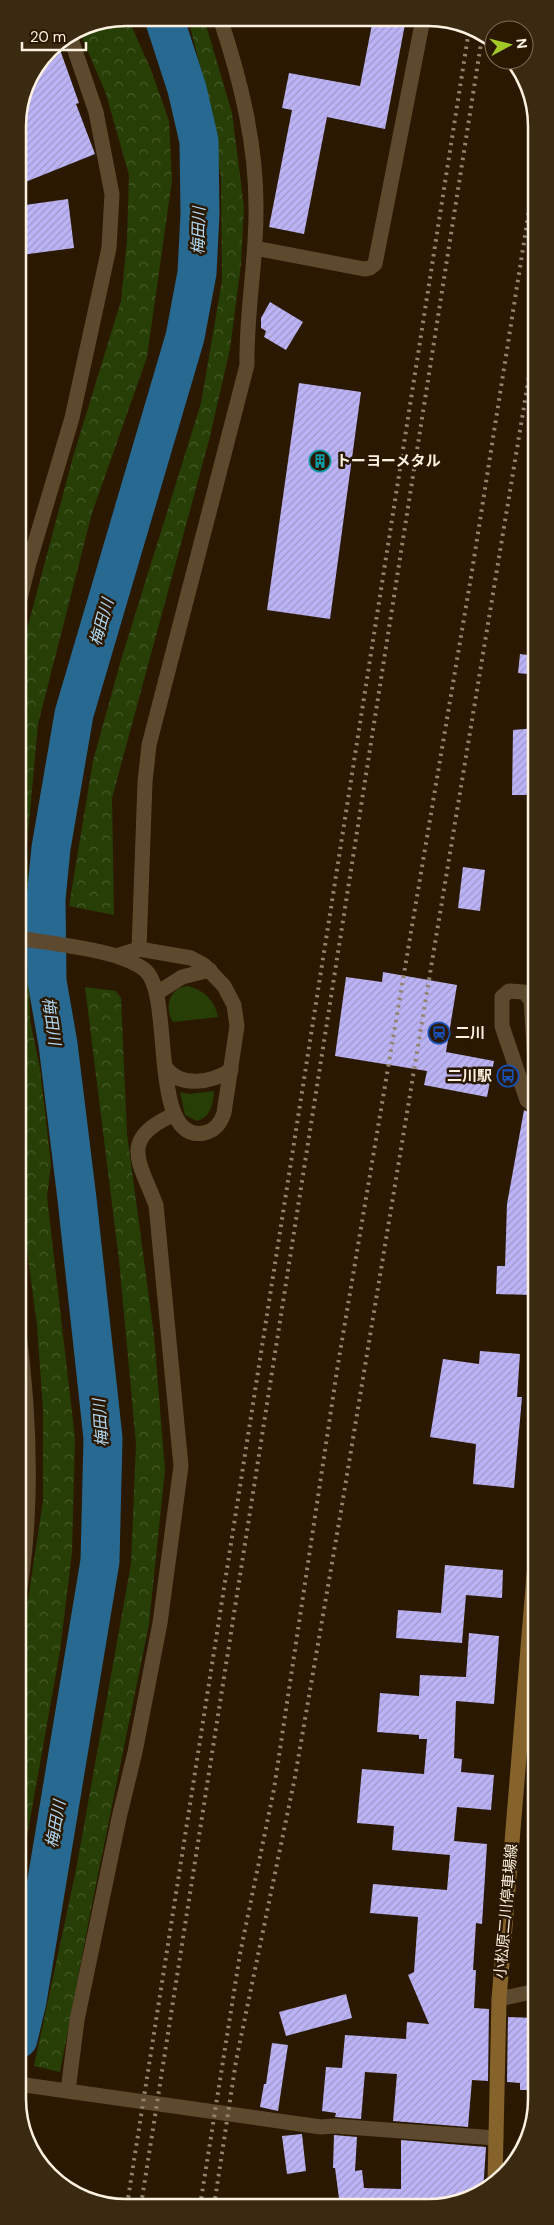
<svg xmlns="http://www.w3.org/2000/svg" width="554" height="2225" font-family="'DM Sans','Noto Sans JP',sans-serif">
	<defs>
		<pattern id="forest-crowns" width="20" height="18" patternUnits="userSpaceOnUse" patternTransform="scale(1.25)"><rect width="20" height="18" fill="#273e06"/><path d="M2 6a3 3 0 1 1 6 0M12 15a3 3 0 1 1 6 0" fill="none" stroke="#475a2a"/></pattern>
		<pattern id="building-hatch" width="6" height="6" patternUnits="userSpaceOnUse" patternTransform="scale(1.25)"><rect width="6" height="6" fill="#bbb3f5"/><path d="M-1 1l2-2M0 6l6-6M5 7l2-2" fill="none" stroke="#9f98c9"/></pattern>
	</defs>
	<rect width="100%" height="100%" fill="#2a1900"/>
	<g fill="url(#forest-crowns)">
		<path d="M128,18L151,70L169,121L172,180L147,357L92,513L38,724L27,845L29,902L18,900V663L73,457L121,301L127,241L129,175L106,94L79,30L85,26Z"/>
		<path d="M188,18H204L232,113L244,207L241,264L230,349L209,440L112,798L114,915L69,906L93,761L121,660L201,403L222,281L221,177L203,78Z"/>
		<path d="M18,977L29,979L30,1020L40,1069L51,1164L47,1197L75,1438L72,1552L60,1651L18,1887V1666L43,1501V1409L37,1326L18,1181Z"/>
		<path d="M85,987L116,991L121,998L127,1134L154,1335L165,1470L149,1624L91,1909L60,2072L34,2066L76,1870L131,1564L136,1444L119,1260Z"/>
	</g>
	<g fill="#273e06">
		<path d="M188,986C204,990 215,1001 218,1017L173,1022C164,1008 169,987 188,986Z"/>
		<path d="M214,1091C213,1104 211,1117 197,1121L185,1115L180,1092L189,1094Z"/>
	</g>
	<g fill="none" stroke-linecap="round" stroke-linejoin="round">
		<path stroke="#286992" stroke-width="39" d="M18,2039L27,2001L100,1561L103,1438L77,1199L58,1044L47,981L46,899L51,848L74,714L185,337L197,273L200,214L199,141L187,89L164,18"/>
	</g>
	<g fill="url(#building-hatch)">
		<path d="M373,19H406L385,129L327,117L304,234L269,227L292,110L282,108L289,73L360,86Z"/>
		<path d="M58,44L79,103L76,104L95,154L18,185V120L26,85L50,49Z"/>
		<path d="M68,199L74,248L21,255L18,206Z"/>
		<path d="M270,302L303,322L286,350L264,337L266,331L261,328V318Z"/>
		<path d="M299,383L361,392L330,619L267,610Z"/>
		<path d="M520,654L536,656V675L518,673Z"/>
		<path d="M536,728V795H512L513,730Z"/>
		<path d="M463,867L485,870L480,911L458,908Z"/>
		<path d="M383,972L457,985L446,1052L494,1061L487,1097L424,1085L427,1071L335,1056L346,977L382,982Z"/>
		<path d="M524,1110L536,1116V1241L532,1295L496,1294L497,1266H505L507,1204Z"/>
		<path d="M480,1351L520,1354L517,1397H522L514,1488L473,1484L476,1444L430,1437L443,1359L479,1364Z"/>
		<path d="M445,1565L503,1570L502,1598L466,1595L462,1643L396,1638L398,1610L441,1613Z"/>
		<path d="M469,1633L499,1636L494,1704L456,1701L454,1758L462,1759L461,1772L494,1775L491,1810L457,1807L454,1841L487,1844L482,1924L476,1923L473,1970H476L474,2008L489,2009L488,2081L472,2080L468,2127L393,2121L397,2074L365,2072L361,2119L335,2117L336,2113L322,2111L326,2067L342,2068L345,2035L406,2039L407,2022L429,2024L408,1975L414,1972L418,1917L370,1913L373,1884L447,1890L450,1855L392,1850L394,1826L357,1823L362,1769L424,1774L427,1739H419V1735L377,1732L380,1693L419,1696L420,1675L466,1677Z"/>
		<path d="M346,1994L352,2018L286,2036L279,2012Z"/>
		<path d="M508,2017L536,2018V2090H520V2083L507,2082Z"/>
		<path d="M272,2043L288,2045L278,2111L260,2107L264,2084H266Z"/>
		<path d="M302,2134L306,2171L287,2174L282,2136Z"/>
		<path d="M334,2135L357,2137L355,2171L362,2170L364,2188L401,2189V2140L486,2147L483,2192L442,2206H340L335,2168H333Z"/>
	</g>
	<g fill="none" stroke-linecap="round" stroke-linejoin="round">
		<g stroke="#5d4a2e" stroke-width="15">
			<path d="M255,248L364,269L370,268L375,264L423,19"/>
			<path d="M18,607L29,563L72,418L109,248L112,194L96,112L70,36"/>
			<path d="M139,949L145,782L149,745L247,365C246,314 256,264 256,213C257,146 241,81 220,18"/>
			<path d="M536,1077L531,1000L524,992L509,991L502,997V1026L527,1100L536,1107"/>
			<path d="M18,1325C30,1416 34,1509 18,1600"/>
			<path d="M499,1999L536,1991"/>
			<path d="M68,2091L77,2020L119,1818L135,1752L160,1623L181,1466L156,1205C139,1161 119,1139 173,1115"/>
		</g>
		<g stroke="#5d4a2e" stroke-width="15">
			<path d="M18,938C51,944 121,949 146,971C174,997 148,1143 204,1133C215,1131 221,1122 224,1113L237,1026L234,1005L224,986L204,965L191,958L139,949L116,956"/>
			<path d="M157,993L182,977L210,970"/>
			<path d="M165,1067C181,1089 212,1082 231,1070"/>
			<path d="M18,2084L321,2127L334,2126L496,2138"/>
		</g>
		<path stroke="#85632b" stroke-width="15" d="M495,2182L499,1999L536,1551"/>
		<g stroke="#92836f" stroke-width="4" stroke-dasharray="2.5 5" stroke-linecap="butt">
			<path d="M127,2205L469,30"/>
			<path d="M141,2205L482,37"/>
			<path d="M200,2206L240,1954L274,1789L338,1364L472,571L536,166"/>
			<path d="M214,2206L236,2061L295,1777L341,1511L536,334"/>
		</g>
	</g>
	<defs>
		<g id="building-ring" transform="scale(1.125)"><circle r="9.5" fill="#2a1900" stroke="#0f9aa8" stroke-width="1.5"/><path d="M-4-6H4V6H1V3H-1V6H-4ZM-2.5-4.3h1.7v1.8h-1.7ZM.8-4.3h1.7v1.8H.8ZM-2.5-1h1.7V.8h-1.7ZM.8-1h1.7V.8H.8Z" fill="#0f9aa8"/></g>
		<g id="station-ring" transform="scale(1.125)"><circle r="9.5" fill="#2a1900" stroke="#1a4fb4" stroke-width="1.5"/><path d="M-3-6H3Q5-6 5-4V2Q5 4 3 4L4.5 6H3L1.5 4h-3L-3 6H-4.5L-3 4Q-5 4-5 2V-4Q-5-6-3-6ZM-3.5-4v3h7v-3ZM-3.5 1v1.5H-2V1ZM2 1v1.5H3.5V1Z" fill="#1a4fb4"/></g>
		<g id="bus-ring" transform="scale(1.125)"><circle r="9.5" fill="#2a1900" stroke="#1a4fb4" stroke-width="1.5"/><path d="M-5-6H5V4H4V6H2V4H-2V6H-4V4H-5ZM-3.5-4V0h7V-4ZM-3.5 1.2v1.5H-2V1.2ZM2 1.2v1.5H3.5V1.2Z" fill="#1a4fb4"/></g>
	</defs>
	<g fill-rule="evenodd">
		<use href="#building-ring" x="320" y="461"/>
		<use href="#station-ring" x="439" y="1033"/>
		<use href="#bus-ring" x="508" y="1076"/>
	</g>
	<g text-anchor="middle" stroke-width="5" stroke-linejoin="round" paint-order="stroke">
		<g font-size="15" font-weight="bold" fill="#fdf1e1" stroke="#2a1900" text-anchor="start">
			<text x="336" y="466">トーヨーメタル</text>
			<text x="455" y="1038">二川</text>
			<text x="492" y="1081" text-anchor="end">二川駅</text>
		</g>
		<g font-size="15" fill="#fdf1e1" stroke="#2a1900">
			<text transform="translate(506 1911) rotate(-85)" y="5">小松原二川停車場線</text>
		</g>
		<g font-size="16" font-style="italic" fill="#b1d9f6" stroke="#2a1900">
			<text transform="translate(198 231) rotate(-89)" y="6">梅田川</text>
			<text transform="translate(101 622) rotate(-74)" y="6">梅田川</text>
			<text transform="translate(52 1021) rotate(82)" y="6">梅田川</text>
			<text transform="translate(100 1423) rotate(-94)" y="6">梅田川</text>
			<text transform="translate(55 1824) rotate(-80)" y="6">梅田川</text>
		</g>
	</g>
	<path d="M0 0H554V2225H0ZM126 26H428A100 100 0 0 1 528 126V2099A100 100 0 0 1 428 2199H126A100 100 0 0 1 26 2099V126A100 100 0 0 1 126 26Z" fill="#3b2a12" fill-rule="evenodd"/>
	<path fill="none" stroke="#fdf1e1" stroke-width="2.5" d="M126 26H428A100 100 0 0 1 528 126V2099A100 100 0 0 1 428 2199H126A100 100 0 0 1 26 2099V126A100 100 0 0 1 126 26Z"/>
	<g transform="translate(509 45) rotate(83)"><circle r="24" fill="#2a1900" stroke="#7e6f5a"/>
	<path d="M0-4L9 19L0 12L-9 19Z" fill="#a3c927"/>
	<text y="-8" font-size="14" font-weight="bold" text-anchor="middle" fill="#fdf1e1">N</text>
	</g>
	<path d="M22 42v8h64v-8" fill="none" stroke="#fdf1e1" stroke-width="2.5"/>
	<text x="30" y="42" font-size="15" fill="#fdf1e1" stroke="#2a1900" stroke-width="4" paint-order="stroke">20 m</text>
</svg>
